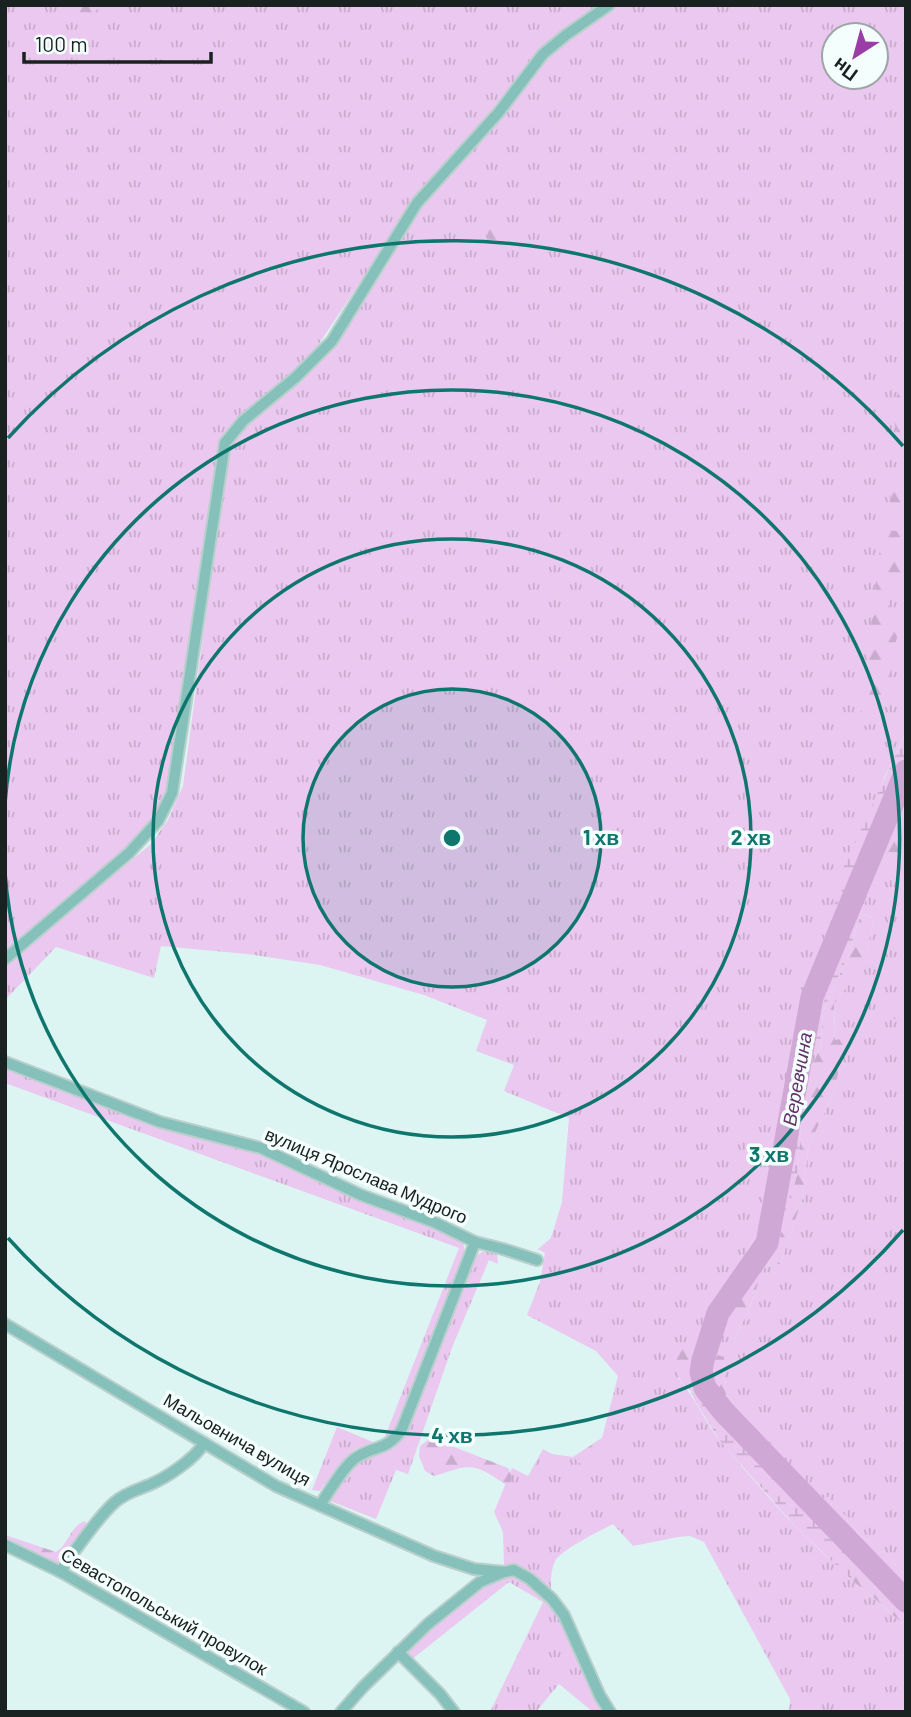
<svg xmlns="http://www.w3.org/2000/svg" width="911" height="1717" font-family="Barlow,sans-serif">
	<defs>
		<pattern id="grass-tufts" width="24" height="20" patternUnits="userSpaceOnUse" patternTransform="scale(1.75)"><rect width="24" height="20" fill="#ebc8ef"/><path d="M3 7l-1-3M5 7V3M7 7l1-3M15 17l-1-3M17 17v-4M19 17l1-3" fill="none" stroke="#c9accd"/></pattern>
		<pattern id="forest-firs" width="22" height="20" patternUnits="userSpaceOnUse" patternTransform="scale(1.75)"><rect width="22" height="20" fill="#ebc8ef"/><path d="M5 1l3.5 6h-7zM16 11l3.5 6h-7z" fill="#c9accd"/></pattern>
		<pattern id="wetland-marsh" width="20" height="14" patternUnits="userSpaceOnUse" patternTransform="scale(1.75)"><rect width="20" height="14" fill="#ebc8ef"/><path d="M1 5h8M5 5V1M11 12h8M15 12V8" fill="none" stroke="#c9accd"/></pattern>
	</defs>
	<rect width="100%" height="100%" fill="#dcf5f2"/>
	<g fill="url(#grass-tufts)" fill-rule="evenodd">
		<path d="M5,5H600L546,45L490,112L411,203L394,232L310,357L263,396L236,423L222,443L168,789L154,821L126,850L5,953Z"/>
		<path d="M617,5H906V732L884,778L804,994L762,1223L737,1271L752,1279L767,1266L780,1264L803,1197L808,1148L835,1089L844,1038L835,1041L834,1004L865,961L874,919L861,913L883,851L906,855V1575L886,1554L859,1535L831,1497L817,1500L729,1407L726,1395L724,1357L678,1378C696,1398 705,1424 723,1444C747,1473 772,1502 798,1529C832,1563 870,1594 906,1627V1712H789L790,1699L704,1542L690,1536L678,1537L633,1546L613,1524C600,1531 562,1549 555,1561C550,1572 551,1583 551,1594L527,1572L504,1565L503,1532L494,1512L512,1468L528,1476L543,1449L552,1454L573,1457L602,1438L618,1376L596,1351L527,1315L540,1282L545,1253L538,1249L551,1238L562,1202L569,1118L504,1091L514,1065L476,1051L487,1020L424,995L320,965L247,954L161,946L154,978L56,947L5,1000V963L150,845L168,820L183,786L226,464L231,443L243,427L339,341L387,265L416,212L551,54ZM834,35H876V77H834ZM758,1284L748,1312L734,1339L718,1330Z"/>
		<path d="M5,1069L151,1124L258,1152L455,1236L463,1242L465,1253L395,1431L384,1439L459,1248L5,1083Z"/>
		<path d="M482,1252H497L498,1264L489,1260L453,1345L408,1474L396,1470L376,1519L330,1501L347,1471L359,1460L380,1452L394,1448L405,1436L474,1257Z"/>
		<path d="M337,1427L373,1442L354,1450L339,1465L320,1491L312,1490Z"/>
		<path d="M509,1576L518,1577L546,1599L559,1617L605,1712H593L559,1684L536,1712H490L543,1602L509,1582L411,1660L406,1654L410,1645L482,1587Z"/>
	</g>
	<g fill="url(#forest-firs)">
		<path d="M60,5H96L99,8L78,24Z"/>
		<path d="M503,222L506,241L491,247L486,229Z"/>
		<path d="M900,389L906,392V454L901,449L891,409Z"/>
		<path d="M900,469L902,507L889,511L893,470Z"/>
		<path d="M882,530L897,531L906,542V581L895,582L885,589L886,601L900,620L887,691L872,724L859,727Z"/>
		<path d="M906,804V855L883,851L904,806Z"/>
		<path d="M861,913L874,919L865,962L834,1004L835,1040L845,1038L835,1089L808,1148L803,1197L780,1264L767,1266L779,1240L798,1170L803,1086L821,1045L823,1011L848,956Z"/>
		<path d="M830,923L838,948L813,1005L802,1004L804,994Z"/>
		<path d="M906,998V1023L887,1016L881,1001Z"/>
		<path d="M752,1279L758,1284L748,1312L734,1339L717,1330Z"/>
		<path d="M683,1344L724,1357L726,1395L712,1405C696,1395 671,1382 676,1359C677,1354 681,1348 683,1344Z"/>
		<path d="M431,1438L508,1468L512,1476L511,1483L505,1484C473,1462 471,1464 434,1476L425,1471L419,1456L420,1446Z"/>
		<path d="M602,1438L604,1448L593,1462L584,1467L573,1457Z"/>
		<path d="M831,1496L859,1535L886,1554L906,1575V1627L874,1598L852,1580L849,1568L872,1575L817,1500Z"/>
		<path d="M85,1521L88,1527L63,1561L56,1563L5,1537V1535L56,1552C69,1544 70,1526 85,1521Z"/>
	</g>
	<g fill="url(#wetland-marsh)">
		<path d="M906,732V804L883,851L861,913L848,956L823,1011L821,1045L803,1086L798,1170L788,1212L779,1240L767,1266L752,1279L745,1274L737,1271L762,1223L802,1004L813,1005L838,948L830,923L842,870Z"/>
		<path d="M691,1392L712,1405L726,1395L729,1407L817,1500L873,1576L850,1569L852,1580L797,1528L720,1441L695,1401Z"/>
	</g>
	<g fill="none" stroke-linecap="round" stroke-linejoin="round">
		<path stroke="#d0a8d5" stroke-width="23" d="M906,771L812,997L767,1243L718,1313L703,1360L701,1372L705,1388L724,1412L906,1601"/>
		<g stroke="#b9cfcc" stroke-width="14">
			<g id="minor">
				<path d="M5,959L129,853L158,821L172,793L225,443L243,421L296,377L332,341L417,203L499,112L543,54L566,35L609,5"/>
				<path d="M5,1062L160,1122L261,1148L361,1195L434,1222L475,1242L503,1249L537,1260"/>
				<path d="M5,1324L276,1486L434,1556L474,1569L504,1572"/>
				<path d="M320,1505C329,1492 344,1465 357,1457C376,1445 387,1451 402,1429L475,1242"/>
				<path d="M5,1545L61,1572L304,1712"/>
				<path d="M61,1572L67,1561C82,1542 97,1518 115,1502C125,1493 137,1490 149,1485C166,1478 195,1459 204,1443"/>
				<path d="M398,1652L440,1694L454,1712"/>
				<path d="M341,1712L363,1687L428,1624L480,1582L504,1572L514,1570L530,1579L552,1599L564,1615L600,1696L610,1712"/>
			</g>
		</g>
		<use href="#minor" stroke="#85c0ba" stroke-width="10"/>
	</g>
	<circle cx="452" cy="838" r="149" fill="#0f766e" fill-opacity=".12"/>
	<g fill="none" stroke="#0f766e" stroke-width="3.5">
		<circle cx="452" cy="838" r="149"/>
		<circle cx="452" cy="838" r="299"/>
		<path d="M5 803A448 448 0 1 1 5 873"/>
		<path d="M903 1230A598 598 0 0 1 8 1238M8 438A598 598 0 0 1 903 446"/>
	</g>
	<g text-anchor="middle" stroke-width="7" stroke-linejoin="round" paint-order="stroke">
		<g font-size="18" fill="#192221" stroke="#f4fefd">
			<text transform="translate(366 1176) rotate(23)" y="6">вулиця Ярослава Мудрого</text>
			<text transform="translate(237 1440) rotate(30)" y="6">Мальовнича вулиця</text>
			<text transform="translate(164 1612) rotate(30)" y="6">Севастопольський провулок</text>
		</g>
		<g font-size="19" font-style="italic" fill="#623169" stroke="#f4fefd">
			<text transform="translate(797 1079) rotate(-80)" y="7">Веревчина</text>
		</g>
	</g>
	<circle cx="452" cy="838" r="10" fill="#0f766e" stroke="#f4fefd" stroke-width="3.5"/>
	<g font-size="21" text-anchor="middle" font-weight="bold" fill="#0f766e" stroke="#f4fefd" stroke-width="7" stroke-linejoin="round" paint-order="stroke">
		<text x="601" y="845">1 хв</text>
		<text x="751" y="845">2 хв</text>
		<text x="769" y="1162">3 хв</text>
		<text x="452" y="1443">4 хв</text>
	</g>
	<rect width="911" height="1717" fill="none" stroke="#192221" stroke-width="14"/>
	<g transform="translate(855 56) rotate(216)"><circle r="33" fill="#f4fefd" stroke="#9ca6a5" stroke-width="2"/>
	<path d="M0-5L12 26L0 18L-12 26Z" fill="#9a3da7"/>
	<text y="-10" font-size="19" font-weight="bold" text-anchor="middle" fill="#192221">Пн</text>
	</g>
	<path d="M24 52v10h187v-10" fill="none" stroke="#192221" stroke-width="3.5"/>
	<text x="35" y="52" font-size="21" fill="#192221" stroke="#f4fefd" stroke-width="5" paint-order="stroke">100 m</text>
</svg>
